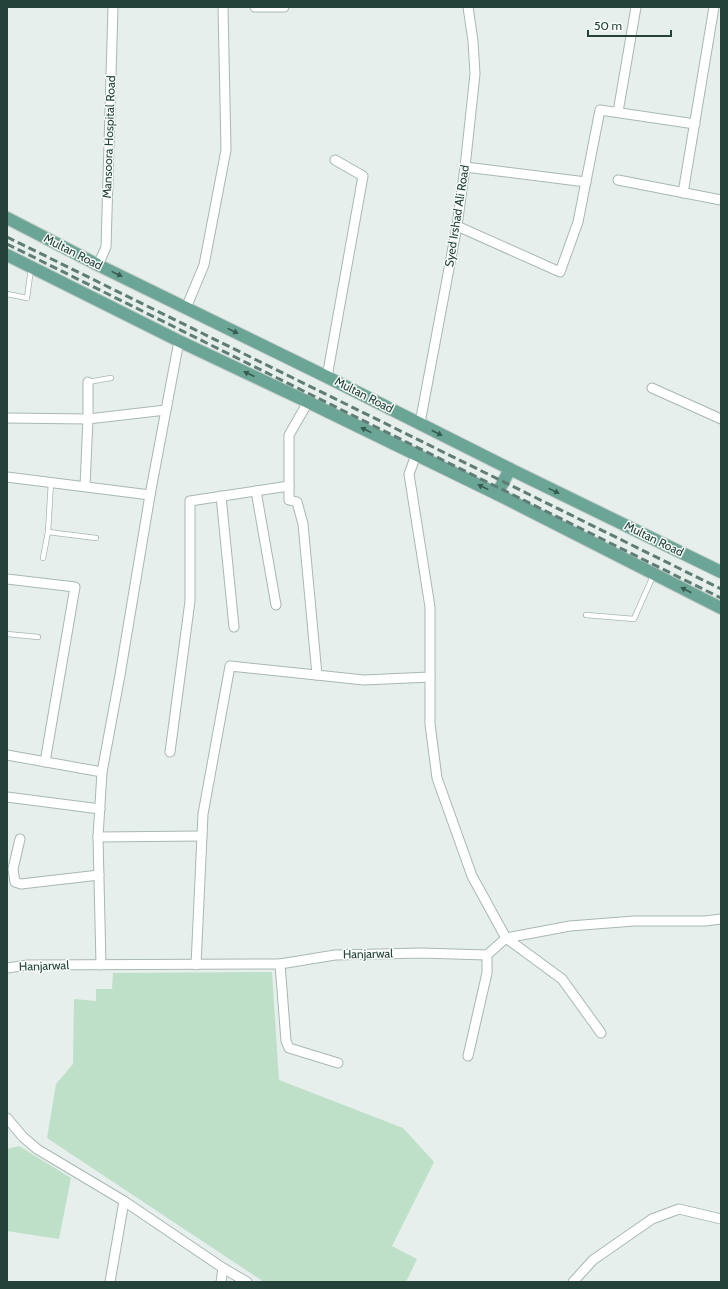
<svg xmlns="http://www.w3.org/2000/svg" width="728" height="1289" font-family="Cabin,sans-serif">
	<rect width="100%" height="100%" fill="#e6efeb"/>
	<g fill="#bfe0c8">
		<path d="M272,972L279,1080L403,1128L434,1162L392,1246L417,1259L406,1282H264L47,1138L56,1084L73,1064L74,999L96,1001V989H112L113,973Z"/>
		<path d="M19,1146L71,1178L59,1239L7,1231V1149Z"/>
	</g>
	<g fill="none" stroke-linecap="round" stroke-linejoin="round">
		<g stroke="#a8b8b2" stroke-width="6">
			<g id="lane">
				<path d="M7,294L27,298L31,268"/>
				<path d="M88,382L111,378"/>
				<path d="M48,532L96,538"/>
				<path d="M43,558L48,532L51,482"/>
				<path d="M586,615L634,619L653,576"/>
				<path d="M7,634L38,637"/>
			</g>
		</g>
		<g stroke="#a8b8b2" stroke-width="11">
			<g id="street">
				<path d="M255,7H284"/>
				<path d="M618,112L636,7"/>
				<path d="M465,167L586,182"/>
				<path d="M618,180L721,200"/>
				<path d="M683,193L714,7"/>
				<path d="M457,226L560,272L578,222L600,110L695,124"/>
				<path d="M98,265L106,247L113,7"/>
				<path d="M186,308L204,265L226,150L223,7"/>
				<path d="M327,377L363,176L335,160"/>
				<path d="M652,388L721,419"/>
				<path d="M308,402L289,435V500L297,502L303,524L317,675"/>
				<path d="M7,418L88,419L166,410"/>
				<path d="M420,423L457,226L465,167L475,74L473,41L468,7"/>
				<path d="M416,455L409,474L430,607V724L437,778L472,876L506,938L562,979L601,1033"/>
				<path d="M7,477L150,495"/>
				<path d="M85,486L88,419V382"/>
				<path d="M256,491L276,605"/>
				<path d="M221,496L234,627"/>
				<path d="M7,579L75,587L45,762"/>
				<path d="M170,752L190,601V501L289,486"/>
				<path d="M7,755L102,772"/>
				<path d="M7,797L100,809"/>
				<path d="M98,837L202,836"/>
				<path d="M20,839L13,869L15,882L21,884L99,875"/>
				<path d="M280,964L286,1041L289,1048L338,1063"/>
				<path d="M101,965L98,837L102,772L120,675L150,495L179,341"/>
				<path d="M196,965L203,814L230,666L364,680L430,677"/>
				<path d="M7,968L28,965L280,964L335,955L421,953L487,955L506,938L570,926L634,921H705L721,919"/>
				<path d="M468,1056L487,973V955"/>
				<path d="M7,1118L23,1137L37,1149L124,1201L110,1282"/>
				<path d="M124,1201L223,1268L247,1282"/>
				<path d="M221,1282L223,1268"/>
				<path d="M573,1282L593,1260L652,1219L679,1209L721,1219"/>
			</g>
		</g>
		<g stroke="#c2cac8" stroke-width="14">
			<g id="primary">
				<path d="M7,218L98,265L327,377L510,469L721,572"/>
				<path d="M7,255L179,341L308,402L497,494L721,608"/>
				<path d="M497,494L510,469"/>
			</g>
		</g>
		<use href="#lane" stroke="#fff" stroke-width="4.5"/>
		<use href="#street" stroke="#fff" stroke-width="9"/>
		<use href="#primary" stroke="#6aa596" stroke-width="12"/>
		<g stroke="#5f7d75" stroke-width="3" stroke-dasharray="8 4" stroke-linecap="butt">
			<path d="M7,237L721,589"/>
			<path d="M7,244L721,598"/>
		</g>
	</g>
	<defs><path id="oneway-solid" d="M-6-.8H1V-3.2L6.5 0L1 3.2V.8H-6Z"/></defs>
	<g fill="#365b51">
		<use href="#oneway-solid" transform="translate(117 274) rotate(26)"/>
		<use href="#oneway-solid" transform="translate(233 331) rotate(26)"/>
		<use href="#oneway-solid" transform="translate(249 374) rotate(-155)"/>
		<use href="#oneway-solid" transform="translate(366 430) rotate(-154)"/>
		<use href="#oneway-solid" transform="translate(437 433) rotate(27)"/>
		<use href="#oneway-solid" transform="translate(483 487) rotate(-154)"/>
		<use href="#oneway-solid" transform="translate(554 491) rotate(26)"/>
		<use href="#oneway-solid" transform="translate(686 590) rotate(-153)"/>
	</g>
	<g text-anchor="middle" stroke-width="3" stroke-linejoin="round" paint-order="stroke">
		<g font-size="12" fill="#24423a" stroke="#f7fbf9">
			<text transform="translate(109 137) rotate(-88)" y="4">Mansoora Hospital Road</text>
			<text transform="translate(457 216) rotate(-81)" y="4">Syed Irshad Ali Road</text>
			<text transform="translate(73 252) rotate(27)" y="4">Multan Road</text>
			<text transform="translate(364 395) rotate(27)" y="4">Multan Road</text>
			<text transform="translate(654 539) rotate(26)" y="4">Multan Road</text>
			<text transform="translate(368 954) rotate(-1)" y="4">Hanjarwal</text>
			<text transform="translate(44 966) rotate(-2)" y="4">Hanjarwal</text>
		</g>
	</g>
	<rect width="728" height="1289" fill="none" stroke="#24423a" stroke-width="16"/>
	<path d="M588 30v6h83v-6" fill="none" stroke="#24423a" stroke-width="2"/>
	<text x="594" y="30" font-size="12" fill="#24423a" stroke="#f7fbf9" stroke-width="3" paint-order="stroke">50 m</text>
</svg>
